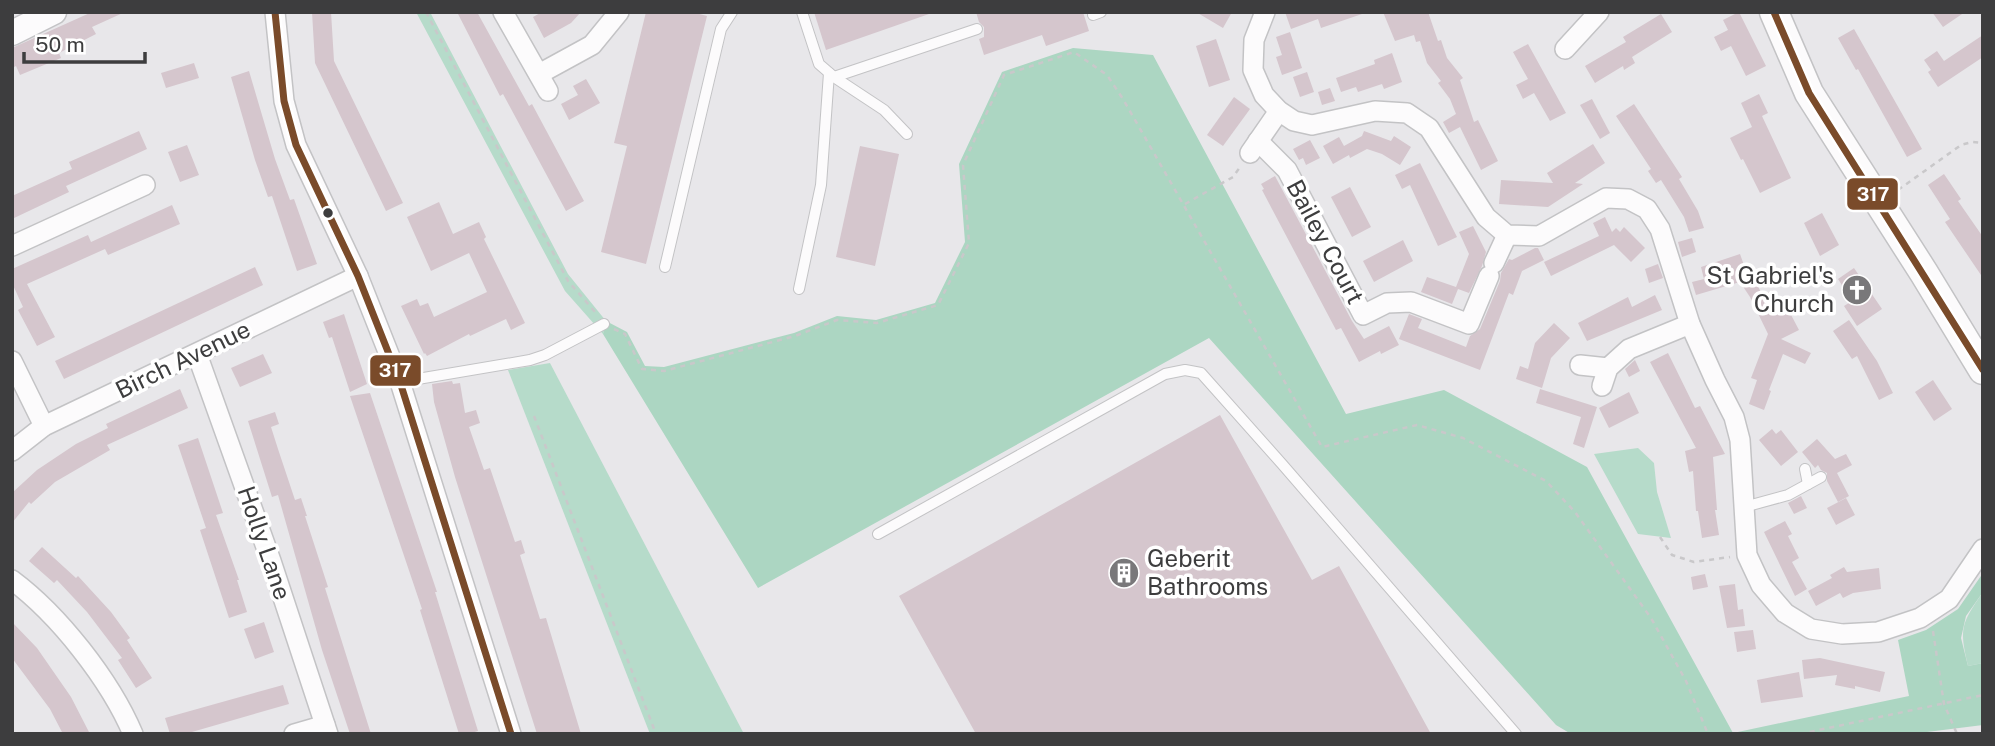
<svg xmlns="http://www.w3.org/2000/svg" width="1995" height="746" font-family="'Public Sans',sans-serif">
	<rect width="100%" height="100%" fill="#e8e7ea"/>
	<g fill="#b6dbca">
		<path d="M416,12H430L568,274L606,321L603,334L565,291Z"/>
		<path d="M550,363L744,734H650L508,370Z"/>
		<path d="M1638,448L1654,463L1657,492L1671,538L1638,534L1594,454Z"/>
		<path d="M1983,592V663L1968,666C1959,628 1961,624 1983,592Z"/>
	</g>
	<path fill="#acd6c2" d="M1073,48L1153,55L1346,414L1444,390L1587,467L1733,733L1909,696L1898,640L1926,630L1958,609L1983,573V592L1966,616L1961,638L1968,666L1983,663V725L1911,734H1571L1556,725L1209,338L758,588L603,334L606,321L627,332L645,366L664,367L794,333L837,316L876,320L935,303L965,242L959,164L1002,72Z"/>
	<g fill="#d5c6cd">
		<path d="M92,12H125L92,27L96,34L59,53L61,58L20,75L16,66L12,68V48Z"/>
		<path d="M312,12H331L334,61L403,203L386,211L315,63Z"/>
		<path d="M457,12H477L529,106L532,104L584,201L566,211L503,94L500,96Z"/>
		<path d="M542,12H581L571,23L544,38L533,17Z"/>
		<path d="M646,12H692L707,16L646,264L601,252L627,146L614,143Z"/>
		<path d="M814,12H929V14L826,50Z"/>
		<path d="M976,12H1083L1089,31L1046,46L1042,35L984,55L979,39L984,37V27L979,22Z"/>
		<path d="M1196,12H1232L1223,28Z"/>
		<path d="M1285,12H1361L1362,14L1321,28L1318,19L1291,29Z"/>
		<path d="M1383,12H1428L1438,41L1441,40L1447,58L1463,78L1460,80L1474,122L1478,120L1498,161L1481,170L1460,127L1449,133L1443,122L1456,114L1450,99L1438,83L1441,81L1427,63L1420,41L1416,42L1414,35L1395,41Z"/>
		<path d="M1739,12L1766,66L1746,76L1731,46L1721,51L1714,37L1728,30L1723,20Z"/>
		<path d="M1932,12H1965L1943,27Z"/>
		<path d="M1661,14L1672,32L1632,57L1635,63L1624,70L1623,66L1595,83L1585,66L1626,42L1623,37Z"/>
		<path d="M1854,29L1922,149L1907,157L1858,69L1856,70L1838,38Z"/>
		<path d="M1290,32L1302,68L1282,75L1276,57L1282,55L1276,37Z"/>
		<path d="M1983,35V57L1938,87L1928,72L1931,70L1924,60L1937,51L1944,61Z"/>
		<path d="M1216,39L1230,80L1209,87L1196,46Z"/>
		<path d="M1528,44L1566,113L1550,121L1534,93L1523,99L1516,85L1528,79L1513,52Z"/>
		<path d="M1392,53L1402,82L1384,89L1382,84L1358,92L1356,87L1341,92L1336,78L1375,64L1374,60Z"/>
		<path d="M194,63L199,78L166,88L161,73Z"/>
		<path d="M249,71L275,159L290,200L294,199L317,264L297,271L272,196L268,197L255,160L231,77Z"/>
		<path d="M1307,72L1314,92L1300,97L1293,77Z"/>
		<path d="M586,79L600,103L569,120L561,104L578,95L573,86Z"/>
		<path d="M1330,88L1335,101L1322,105L1318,92Z"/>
		<path d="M1759,94L1768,113L1762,116L1791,178L1760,193L1743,159L1741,160L1730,138L1752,127L1741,103Z"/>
		<path d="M1234,97L1250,109L1223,146L1207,135Z"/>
		<path d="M1592,99L1610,133L1600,139L1580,105Z"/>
		<path d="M1634,104L1682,177L1679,179L1698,211L1704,228L1689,232L1684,217L1661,180L1656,183L1648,171L1651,169L1616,116Z"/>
		<path d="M139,131L147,149L66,186L69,192L12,219V196L72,169L69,162Z"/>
		<path d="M1364,131L1391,141L1394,136L1411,147L1400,165L1382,154L1367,149L1350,158L1349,155L1333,164L1323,146L1339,137L1344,146L1362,136Z"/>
		<path d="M1310,140L1320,158L1306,165L1303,158L1299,160L1293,149Z"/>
		<path d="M1593,144L1605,163L1575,183L1583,184L1548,207L1499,204L1501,180L1553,183L1547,173Z"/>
		<path d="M187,145L199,175L180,182L168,152Z"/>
		<path d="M860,146L899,154L875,266L836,257Z"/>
		<path d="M1420,163L1457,237L1438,246L1410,185L1402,189L1395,175Z"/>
		<path d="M1944,174L1961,199L1958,201L1983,237V278L1945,222L1950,219L1928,185Z"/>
		<path d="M1275,176L1352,321L1364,339L1389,326L1399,345L1381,354L1380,351L1359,362L1341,328L1336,330L1262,190L1264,189L1261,184Z"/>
		<path d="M1350,187L1371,227L1352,237L1331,197Z"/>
		<path d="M439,202L453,234L479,222L486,237L484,239L525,323L511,330L506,319L470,336L469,334L427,356L425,353L424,354L401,306L417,299L420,306L428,303L434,317L487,292L469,253L431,271L407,217Z"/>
		<path d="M172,205L180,224L108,255L105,249L27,284L55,337L37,346L18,310L23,307L12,283V269L88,235L91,242Z"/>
		<path d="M1822,213L1839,245L1820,256L1804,223Z"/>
		<path d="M1605,217L1612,232L1616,228L1620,232L1624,227L1645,248L1631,262L1614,245L1551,276L1544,262L1599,236L1593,223Z"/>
		<path d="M1473,226L1486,252L1482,266L1469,293L1458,289L1452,304L1421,292L1427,277L1456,287L1469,254L1459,232Z"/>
		<path d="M1692,238L1696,252L1682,257L1678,242Z"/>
		<path d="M1403,240L1413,261L1374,282L1363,261Z"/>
		<path d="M1535,248H1538L1544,260L1522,271L1513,295L1509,293L1480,370L1399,339L1409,314L1422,319L1418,328L1466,347L1470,336L1480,329L1500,281L1501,273L1509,259L1512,260Z"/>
		<path d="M1740,254L1745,268L1749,266L1762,295L1773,290L1785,313L1789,311L1799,330L1781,339L1811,353L1805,364L1783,354L1769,390L1771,391L1764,410L1749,404L1757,380L1751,378L1768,334L1750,297L1740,282L1696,295L1692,282L1704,279L1701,267Z"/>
		<path d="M1658,264L1663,278L1649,283L1645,269Z"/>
		<path d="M255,267L263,285L64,379L55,361Z"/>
		<path d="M1854,268L1882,309L1857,326L1844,306L1852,301L1838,279Z"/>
		<path d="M1655,295L1662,310L1587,341L1578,323L1628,297L1632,307Z"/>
		<path d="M344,314L367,384L350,392L332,337L329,338L323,322Z"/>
		<path d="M1849,320L1877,361L1893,393L1879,400L1857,356L1852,359L1833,331Z"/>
		<path d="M1554,323L1570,338L1551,358L1542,388L1516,379L1520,366L1528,369L1535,343Z"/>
		<path d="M1668,353L1695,408L1700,406L1725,454L1713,457L1717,510H1715L1719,535L1702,538L1698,511H1696L1693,471L1689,472L1685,451L1696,448L1650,362Z"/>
		<path d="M263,354L272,373L240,387L231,368Z"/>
		<path d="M1635,360L1640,371L1629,377L1625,369Z"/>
		<path d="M1933,380L1952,409L1934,421L1915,392Z"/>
		<path d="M452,381L453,384L460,383L465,413L476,410L480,423L469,427L484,470L490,468L515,542L521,540L525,553L520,555L540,619L546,618L581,734H537L455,477L434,402L432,384Z"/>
		<path d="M180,389L188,408L107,445L110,450L55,482L31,504L29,502L12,523V493L37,470L76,444L108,428L106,424Z"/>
		<path d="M1540,389L1597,407L1584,448L1573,444L1581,417L1536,403Z"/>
		<path d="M1629,392L1639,413L1609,428L1599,408Z"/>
		<path d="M370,393L437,592H435L478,731L468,734H459L420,610L422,609L350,396Z"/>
		<path d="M275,412L279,424L271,427L278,449L295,500L301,498L307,516H305L328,587L325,588L371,734H350L322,650L278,495L272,497L248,421Z"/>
		<path d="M1220,415L1312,580L1339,566L1431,734H976L899,596Z"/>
		<path d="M1772,429L1776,434L1781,430L1798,452L1781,466L1759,440Z"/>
		<path d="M198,438L223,513L216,515L239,580H237L247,612L229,618L200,530L206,528L178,445Z"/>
		<path d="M1817,439L1835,459L1846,454L1852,465L1837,473L1849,496L1838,502L1827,481V473L1821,470L1818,465L1815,468L1802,452Z"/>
		<path d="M1801,496L1807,508L1794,514L1788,503Z"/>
		<path d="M1846,498L1855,515L1836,525L1827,508Z"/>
		<path d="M1785,521L1792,534L1788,536L1799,558L1792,562L1807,589L1795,596L1764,532Z"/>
		<path d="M42,547L76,578L78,576L111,612L130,638L127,640L152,678L136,688L118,660L122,658L87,612L57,580L54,583L29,561Z"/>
		<path d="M1844,567L1847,572L1879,568L1881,589L1853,593L1843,598L1840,593L1816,606L1808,591L1832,578L1830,575Z"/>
		<path d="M1705,574L1708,587L1693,590L1691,577Z"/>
		<path d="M1735,584L1738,610L1743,609L1745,626L1727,628L1719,586Z"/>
		<path d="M12,622L37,648L71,697L90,734H63L50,709L12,658Z"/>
		<path d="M264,622L274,652L255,659L244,629Z"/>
		<path d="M1753,630L1756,649L1737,652L1734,632Z"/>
		<path d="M1820,658L1885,672L1880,692L1855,686V689L1835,685L1837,675L1804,679L1802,660Z"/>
		<path d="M1799,672L1803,697L1761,703L1757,680Z"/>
		<path d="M283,685L289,704L185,734H170L165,718Z"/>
	</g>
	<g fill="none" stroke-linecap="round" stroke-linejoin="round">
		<g stroke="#c3c3c5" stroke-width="12">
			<g id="service">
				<path d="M802,12L819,64L834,77L884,110L907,134"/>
				<path d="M1093,15L1101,12"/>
				<path d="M834,77L977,29"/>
				<path d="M665,267L721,29L732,12"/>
				<path d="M799,289L821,185L829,73"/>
				<path d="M400,382L530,360L545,355L604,324"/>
				<path d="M1805,469L1808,484"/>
				<path d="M1744,507L1788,495L1821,477"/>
				<path d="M878,534L1165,374L1185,370L1201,373L1282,464L1516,734"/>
			</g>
		</g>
		<g stroke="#c3c3c5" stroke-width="22">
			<g id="minor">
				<path d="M275,12L284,101L296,145L358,276L400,382L511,734"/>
				<path d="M503,12L548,91"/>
				<path d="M1265,12L1254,40L1253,70L1264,95L1279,111L1294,121L1312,125L1375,111L1407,113L1429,128L1486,217L1507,235L1539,236L1606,198L1628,199L1647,209L1660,229L1690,324L1715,380L1734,417L1740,440L1747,555L1761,585L1785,613L1811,629L1842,634L1878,632L1920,618L1949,599L1983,549"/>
				<path d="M1565,49L1599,12"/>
				<path d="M539,74L592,45L619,12"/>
				<path d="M1258,141L1287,170L1363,315L1387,303L1411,302L1469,324L1489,276"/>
				<path d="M1250,153L1279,111"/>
				<path d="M12,246L145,185"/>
				<path d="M1494,263L1507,235"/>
				<path d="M197,354L271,561L328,734"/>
				<path d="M12,361L44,426"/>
				<path d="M1580,365L1608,368"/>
				<path d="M1602,386L1608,368L1629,349L1690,324"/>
				<path d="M12,451L44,426L358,276"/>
				<path d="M12,580C59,615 110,680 133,734"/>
				<path d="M294,734L325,725"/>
			</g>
		</g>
		<g stroke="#c3c3c5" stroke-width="27">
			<path id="tertiary" d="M12,33L54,12"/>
		</g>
		<g stroke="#c3c3c5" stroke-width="31">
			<path id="secondary" d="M1774,12L1809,93L1924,273L1983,370"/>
		</g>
		<g stroke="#c9c8ca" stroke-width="2.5" stroke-dasharray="5 5" stroke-linecap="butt">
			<path d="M426,12L568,281L596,313"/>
			<path d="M1898,190L1961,145L1972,142L1983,143"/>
			<path d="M1185,204L1233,177L1240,167"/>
			<path d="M614,329L625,334L642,369L664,371L795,336L837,320L877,323L938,305L969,243L963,165L1004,75L1074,52L1107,75L1123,99L1322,447L1417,425L1463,438L1546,481L1575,512L1651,618L1686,681L1708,734"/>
			<path d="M534,416L656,734"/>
			<path d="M1660,537L1672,555L1694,562L1730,557"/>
			<path d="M1933,631L1944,704L1957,734"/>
			<path d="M1800,734L1983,695"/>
		</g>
		<use href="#service" stroke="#fcfbfc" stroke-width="10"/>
		<use href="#minor" stroke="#fcfbfc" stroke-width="19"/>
		<use href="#tertiary" stroke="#fcfbfc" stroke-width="24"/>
		<use href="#secondary" stroke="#fcfbfc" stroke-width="28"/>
		<g stroke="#fff" stroke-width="12">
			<g id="bus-1">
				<path d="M275,12L284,101L296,145L358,276L400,382L511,734"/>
				<path d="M1774,12L1809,93L1983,370"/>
			</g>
		</g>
		<use href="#bus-1" stroke="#7a4b2a" stroke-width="7"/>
	</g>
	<defs>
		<g id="church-disc" transform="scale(1.575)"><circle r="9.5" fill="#79787a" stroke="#fff"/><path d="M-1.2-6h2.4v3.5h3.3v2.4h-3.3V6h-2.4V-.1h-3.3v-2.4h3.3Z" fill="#fff"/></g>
		<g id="building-disc" transform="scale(1.575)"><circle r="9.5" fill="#79787a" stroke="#fff"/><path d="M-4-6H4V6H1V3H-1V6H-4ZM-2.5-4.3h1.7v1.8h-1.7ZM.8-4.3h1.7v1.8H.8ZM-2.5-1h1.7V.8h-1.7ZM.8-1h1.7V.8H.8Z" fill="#fff"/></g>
	</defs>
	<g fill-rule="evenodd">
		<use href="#church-disc" x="1857" y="290"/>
		<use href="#building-disc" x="1124" y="573"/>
	</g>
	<circle fill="#3d3d3e" stroke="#fff" stroke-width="2.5" cx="328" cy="213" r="6"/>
	<g text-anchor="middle" stroke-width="7" stroke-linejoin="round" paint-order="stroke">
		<g font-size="24" fill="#3d3d3e" stroke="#fff">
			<text transform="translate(1325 242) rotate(62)" y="8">Bailey Court</text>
			<text transform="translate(183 360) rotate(-26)" y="8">Birch Avenue</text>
			<text transform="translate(264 543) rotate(71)" y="8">Holly Lane</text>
		</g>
		<g font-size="24" fill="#3d3d3e" stroke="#fff" text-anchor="end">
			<text x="1834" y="284">St Gabriel's<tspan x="1834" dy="28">Church</tspan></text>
			<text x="1147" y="567" text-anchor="start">Geberit<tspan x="1147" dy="28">Bathrooms</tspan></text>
		</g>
	</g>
	<g stroke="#fff" stroke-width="2.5">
		<rect x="1846" y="177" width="53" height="34" rx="7" fill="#7a4b2a"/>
		<rect x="369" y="354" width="53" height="33" rx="7" fill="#7a4b2a"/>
	</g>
	<g font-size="19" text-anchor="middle" font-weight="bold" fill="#fff">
		<text x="1873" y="201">317</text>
		<text x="395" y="377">317</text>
	</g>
	<rect width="1995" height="746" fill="none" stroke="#3d3d3e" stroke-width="28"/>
	<path d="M24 52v10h121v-10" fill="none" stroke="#3d3d3e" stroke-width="3.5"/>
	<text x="35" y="52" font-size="21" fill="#3d3d3e" stroke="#ffffff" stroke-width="5" paint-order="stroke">50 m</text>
</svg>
